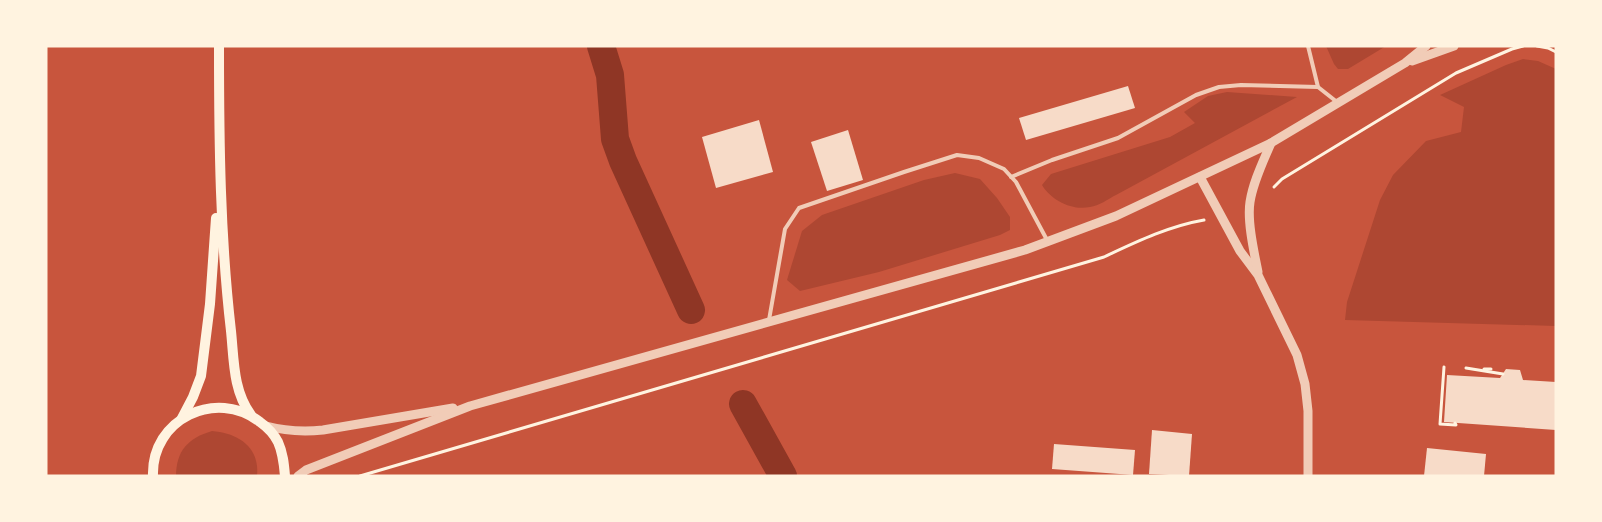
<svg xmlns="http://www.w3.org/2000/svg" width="1602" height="522" font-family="Poppins,sans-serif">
	<rect width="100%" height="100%" fill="#c8553d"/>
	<g fill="#ae4732">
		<path d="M1326,46H1386L1348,69H1338L1334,64Z"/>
		<path d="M1523,59L1538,61L1556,69V326L1345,320L1347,302L1380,200L1393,175L1426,141L1461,132L1464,107L1440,95L1506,65Z"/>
		<path d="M1227,92L1297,97L1116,195C1108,199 1099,206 1090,207C1072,211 1051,200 1042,185L1051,174L1170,137L1195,123L1184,112L1208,96Z"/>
		<path d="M955,173L980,179L997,198L1010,217V230L1000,235L879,272L800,291L787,280L802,231L822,215L924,180Z"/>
		<path d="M212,431C238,433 260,447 257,476H176C176,451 188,438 212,431Z"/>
	</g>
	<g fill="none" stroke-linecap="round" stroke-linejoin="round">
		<g stroke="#8f3625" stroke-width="28">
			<path d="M601,46L610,75L615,139L623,161L691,310"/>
			<path d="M743,404L783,476"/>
		</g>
	</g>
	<g fill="#f7dbc8">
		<path d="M1128,86L1135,108L1026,140L1019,118Z"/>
		<path d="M759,120L773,172L716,188L702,137Z"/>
		<path d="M848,130L863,180L827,191L811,142Z"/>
		<path d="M1506,369L1520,370L1523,380L1556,382V430L1444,422L1447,375L1500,378Z"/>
		<path d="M1152,430L1192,434L1189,476L1149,474Z"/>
		<path d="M1054,444L1135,450L1133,475L1052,469Z"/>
		<path d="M1427,448L1486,454L1484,476H1424Z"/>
	</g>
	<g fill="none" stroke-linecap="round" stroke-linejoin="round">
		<g stroke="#fff3e0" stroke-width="3">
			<path d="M1537,46L1548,48L1556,52"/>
			<path d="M1274,187L1282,179L1456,73L1512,49L1523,46"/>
			<path d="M1444,367L1440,424L1456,425L1455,423"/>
			<path d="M1466,368L1503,374"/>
			<path d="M1484,369H1491"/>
			<path d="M360,476L1104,257C1136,242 1169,226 1204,220"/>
		</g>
		<g stroke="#f1ccb7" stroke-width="4">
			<path d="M1308,46L1318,87"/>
			<path d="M1011,177L1052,160L1118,138L1196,95L1219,87L1241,85L1318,87L1337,102"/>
			<path d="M769,320L785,229L799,208L904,172L957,155L979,158L1004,169L1016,182L1047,240"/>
		</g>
		<g stroke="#f1ccb7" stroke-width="9">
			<path d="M1412,61L1454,46"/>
			<path d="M1200,177L1240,251L1258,275L1297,355L1305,384L1308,411V476"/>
			<path d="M1258,272C1254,252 1247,221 1250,202C1253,182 1263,162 1271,143"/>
			<path d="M266,426C285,431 303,432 323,430L453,408"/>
			<path d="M298,476L306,470L470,406L1025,250L1116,216L1271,143L1405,63L1426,46"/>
		</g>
		<g stroke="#fff3e0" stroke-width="10">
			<path d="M219,46C219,142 220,236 231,331C234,360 233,391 251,415"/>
			<path d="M182,418L193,397L201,376L210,304L216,218"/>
			<path d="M153,476C151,419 216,388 260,422C267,427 274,434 278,442C283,453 284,464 285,476"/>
		</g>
	</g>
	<rect width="1602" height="522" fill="none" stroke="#fff3e0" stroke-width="95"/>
</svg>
